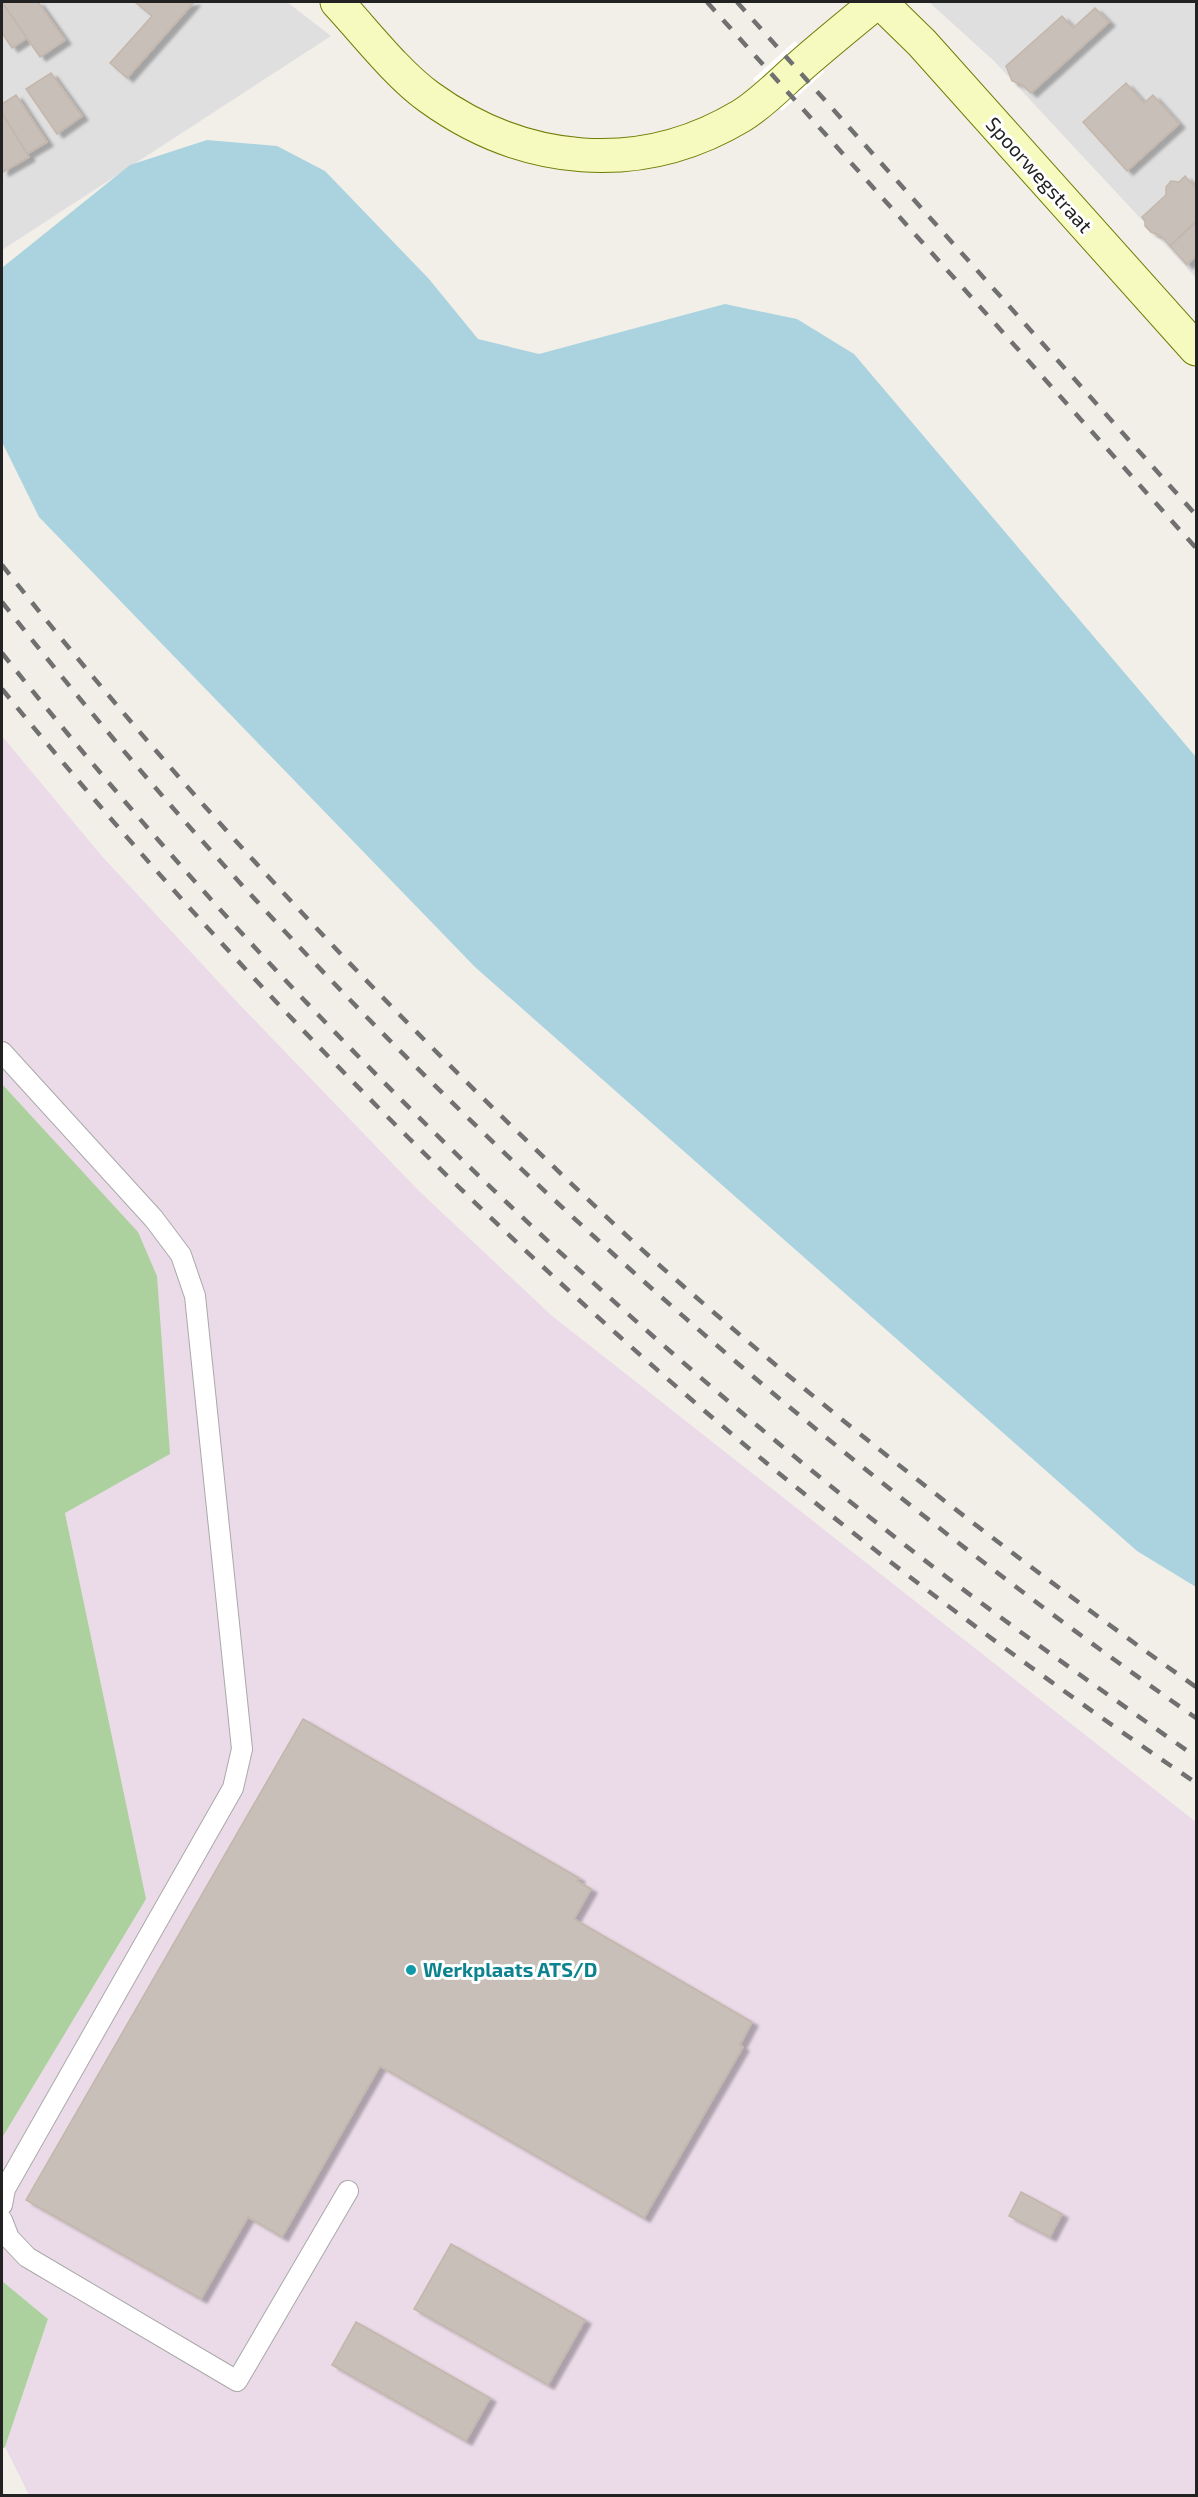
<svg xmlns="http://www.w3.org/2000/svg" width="1198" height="2497" font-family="'Exo 2',sans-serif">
	<defs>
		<filter id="shadow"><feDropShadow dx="6" dy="4" stdDeviation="1.5" flood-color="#0004"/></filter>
	</defs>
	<rect width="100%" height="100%" fill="#f2efe9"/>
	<g fill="#e0dfdf">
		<path d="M2,2H287L331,36L2,250Z"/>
		<path d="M929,2H1196V278L994,61Z"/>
	</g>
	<path fill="#ebdbe8" d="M2,736L100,854L239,1004L418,1190L551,1315L1196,1822V2495H29L5,2447L48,2319L2,2281V2138L145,1899L65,1513L157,1277L138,1233L2,1084Z"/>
	<g fill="#add19e">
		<path d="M2,1084L138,1232L157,1276L170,1454L65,1513L146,1899L2,2138Z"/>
		<path d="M2,2281L48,2319L5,2447L2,2449Z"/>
	</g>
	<path fill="#aad3df" d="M207,140L277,146L325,171L429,279L478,339L539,354L725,304L797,319L854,354L1196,757V1587L1137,1551L475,967L39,517L2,442L3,267L130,165Z"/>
	<path fill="#fff" d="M795,41L824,72L782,111L753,79Z"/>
	<g fill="#c7bfb8" stroke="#c4b6ab" stroke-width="1.5" filter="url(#shadow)">
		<path d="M2,2L27,38L12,48L2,33Z"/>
		<path d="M2,2H38L65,40L40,57Z"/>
		<path d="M135,2H194L127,78L110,63L152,16Z"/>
		<path d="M1095,8L1109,22L1031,93L1021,84L1012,81L1006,66L1062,16L1073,28Z"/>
		<path d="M51,73L82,116L57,134L26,89Z"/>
		<path d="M1126,83L1144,103L1153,95L1179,124L1127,171L1083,122Z"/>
		<path d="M16,95L47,142L27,154L2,113V104Z"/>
		<path d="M2,113L29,157L3,172L2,170Z"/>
		<path d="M1185,176L1196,188V221L1170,246L1161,236L1151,232L1145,226V221L1142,217L1166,195V187L1171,181L1179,182Z"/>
		<path d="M1196,222V256L1187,265L1170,246Z"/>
		<path d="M303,1719L579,1878L577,1881L591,1889L574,1919L752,2022L740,2045L743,2047L644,2218L380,2066L282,2237L248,2217L201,2299L26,2200Z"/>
		<path d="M1021,2192L1062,2214L1050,2237L1009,2216Z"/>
		<path d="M451,2244L585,2320L548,2385L414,2309Z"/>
		<path d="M356,2322L490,2398L466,2441L332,2365Z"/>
	</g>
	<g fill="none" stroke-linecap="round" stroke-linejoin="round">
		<g stroke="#a9a9a9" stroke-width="22">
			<g id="lane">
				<path d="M2,1052L154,1219L181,1255L195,1296L242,1749L233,1788L5,2189L2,2205"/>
				<path d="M2,2220L9,2238L27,2257L237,2381L348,2191"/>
			</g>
		</g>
		<g stroke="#707d05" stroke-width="35">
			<g id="secondary">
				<path d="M337,2C364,31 396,73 429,97C523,165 639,177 741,116C761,104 779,85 797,69C823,46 850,24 877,2"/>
				<path d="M880,2L922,43L1196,349"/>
			</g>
		</g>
		<use href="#lane" stroke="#fff" stroke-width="20"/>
		<use href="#secondary" stroke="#f7fabf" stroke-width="33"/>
		<g stroke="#707070" stroke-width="4.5" stroke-dasharray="12 12" stroke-linecap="butt">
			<path d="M707,2L1196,548"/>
			<path d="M737,2L1196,515"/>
			<path d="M2,565C154,757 319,938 495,1110C556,1169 617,1229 682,1285C846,1428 1019,1562 1196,1687"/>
			<path d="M2,602C338,1030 751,1406 1196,1718"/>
			<path d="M2,653C257,973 551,1265 872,1519C977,1603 1087,1680 1196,1757"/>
			<path d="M2,689C227,965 478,1222 752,1451C894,1569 1043,1679 1196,1783"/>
		</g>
	</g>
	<circle fill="#0f9aa8" stroke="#fff" stroke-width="2" cx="411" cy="1970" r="6"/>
	<g text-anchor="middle" stroke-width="6" stroke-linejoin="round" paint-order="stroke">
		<g font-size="20" fill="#222" stroke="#fff">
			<text transform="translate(1039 175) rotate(48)" y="7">Spoorwegstraat</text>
		</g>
		<g font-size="20" font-weight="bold" fill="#0d838f" stroke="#fff" text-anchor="start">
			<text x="423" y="1977">Werkplaats ATS/D</text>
		</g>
	</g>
	<rect width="1198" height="2497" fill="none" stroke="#222222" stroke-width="6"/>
</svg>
